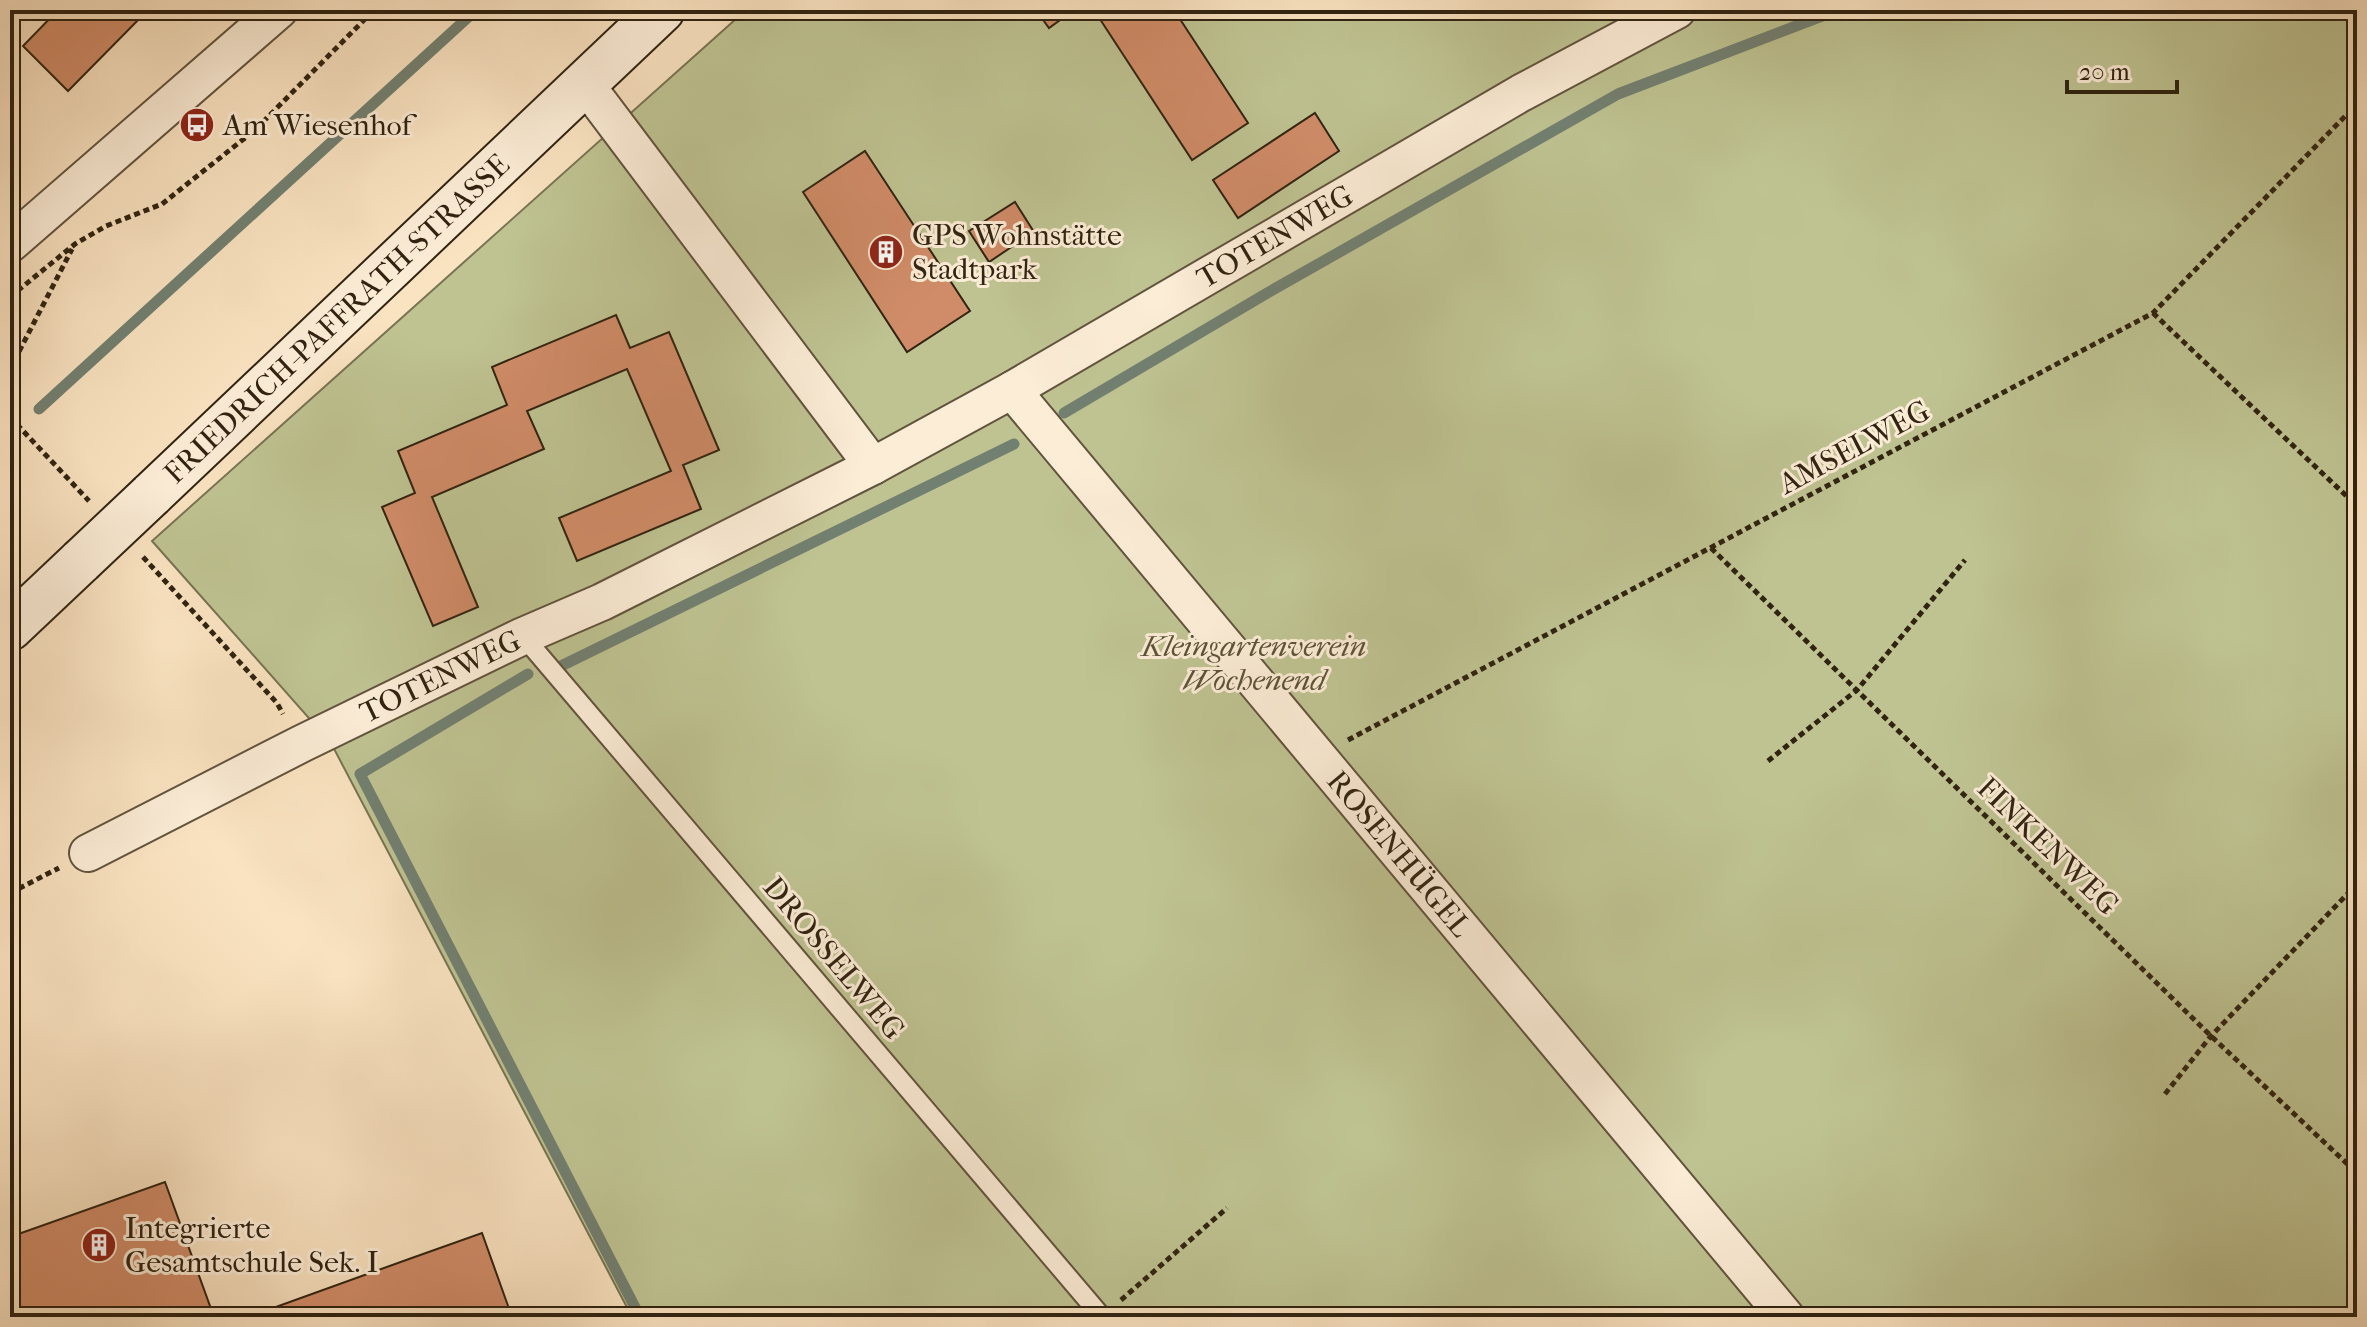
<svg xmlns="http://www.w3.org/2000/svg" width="2367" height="1327" font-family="'IM FELL French Canon',serif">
	<rect width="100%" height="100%" fill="#fae3c1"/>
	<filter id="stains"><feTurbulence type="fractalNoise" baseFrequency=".0025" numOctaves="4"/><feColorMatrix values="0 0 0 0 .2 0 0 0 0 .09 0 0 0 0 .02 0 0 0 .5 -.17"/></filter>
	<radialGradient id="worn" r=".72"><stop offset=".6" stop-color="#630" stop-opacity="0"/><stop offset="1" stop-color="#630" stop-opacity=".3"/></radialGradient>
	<path fill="#bfc392" stroke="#787352" stroke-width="2" d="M746,10H2357V1317H632L331,743L152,541Z"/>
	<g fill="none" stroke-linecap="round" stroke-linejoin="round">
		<g stroke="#728071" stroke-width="11">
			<path d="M39,409L476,10"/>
			<path d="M1064,413L1269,292L1618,94L1838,10"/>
			<path d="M561,666L1014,444"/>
			<path d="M528,674L360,774L640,1317"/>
		</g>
	</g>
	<g fill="#d08c68" stroke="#302311" stroke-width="2">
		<path d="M58,10H148L68,91L23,46Z"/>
		<path d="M1036,10H1074L1049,28Z"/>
		<path d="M1094,10H1174L1248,123L1192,160Z"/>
		<path d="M1315,113L1339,151L1238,218L1213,180Z"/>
		<path d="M865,151L970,311L907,352L803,192Z"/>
		<path d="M1015,202L1034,232L989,262L969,231Z"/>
		<path d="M616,315L630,348L669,332L719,450L683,465L701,509L577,561L559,518L671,471L627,369L527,411L544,449L432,497L478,607L433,626L382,507L415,493L398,451L507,405L492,367Z"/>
		<path d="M165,1182L214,1317H10V1237Z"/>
		<path d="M482,1233L512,1317H248L409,1259Z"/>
	</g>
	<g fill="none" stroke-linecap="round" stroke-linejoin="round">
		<g stroke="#62533d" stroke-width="22">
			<path id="lane" d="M523,636L1102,1317"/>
		</g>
		<g stroke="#62533d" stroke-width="40">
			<g id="street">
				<path d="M586,85L873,466"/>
				<path d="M10,244L279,10"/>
				<path id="s1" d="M1012,390L1786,1317"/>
				<path id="s2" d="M88,853L301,744L523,636L602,602L873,466L1012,390L1521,93L1677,10"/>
			</g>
		</g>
		<g stroke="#302311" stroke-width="48">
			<g id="secondary">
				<path id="s3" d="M151,495L662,10"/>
				<path d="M10,628L81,561"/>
			</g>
		</g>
		<g stroke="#302311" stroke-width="5" stroke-dasharray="6 4" stroke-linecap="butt">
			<path d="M10,297L75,244L106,226L162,204L255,130L374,10"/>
			<path d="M2153,313L2357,506"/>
			<path d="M10,369L72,249"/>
			<path d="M10,417L89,501"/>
			<path d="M1711,548L2211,1036L2357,1173"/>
			<path d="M143,557L277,703L283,714"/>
			<path d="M1348,740L2153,313L2357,104"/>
			<path d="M1768,761L1857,690L1965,560"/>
			<path d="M10,893L59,868"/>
			<path d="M2165,1094L2211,1036L2357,884"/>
			<path d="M1121,1300L1227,1208"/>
		</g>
		<use href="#lane" stroke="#fcedd7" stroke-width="18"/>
		<use href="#street" stroke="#fcedd7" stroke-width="36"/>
		<use href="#secondary" stroke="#fcedd7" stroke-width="44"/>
		<g stroke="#302311" stroke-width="48" stroke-linecap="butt">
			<path id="secondary-bridge" d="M81,561L151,495"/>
		</g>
		<use href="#secondary-bridge" stroke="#fcedd7" stroke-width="44"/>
	</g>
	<defs>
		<g id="bus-disc" transform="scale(1.8)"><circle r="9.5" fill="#8f2418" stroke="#fcedd7"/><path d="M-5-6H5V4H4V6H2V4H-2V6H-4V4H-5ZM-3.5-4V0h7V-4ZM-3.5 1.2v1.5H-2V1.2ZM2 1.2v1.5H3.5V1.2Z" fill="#fff"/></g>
		<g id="building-disc" transform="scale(1.8)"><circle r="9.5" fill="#8f2418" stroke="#fcedd7"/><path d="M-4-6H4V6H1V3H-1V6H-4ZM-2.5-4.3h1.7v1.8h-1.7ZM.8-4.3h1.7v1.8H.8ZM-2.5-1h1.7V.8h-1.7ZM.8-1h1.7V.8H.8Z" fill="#fff"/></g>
	</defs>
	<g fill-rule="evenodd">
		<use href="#bus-disc" x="197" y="125"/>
		<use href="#building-disc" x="886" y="252"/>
		<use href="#building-disc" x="99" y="1245"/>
	</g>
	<g text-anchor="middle" stroke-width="6" stroke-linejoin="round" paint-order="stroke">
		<g font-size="30" fill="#302311" stroke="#fcedd7" text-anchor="start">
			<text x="223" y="135">Am Wiesenhof</text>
			<text x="912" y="245">GPS Wohnstätte<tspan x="912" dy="34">Stadtpark</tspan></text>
			<text x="125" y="1238">Integrierte<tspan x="125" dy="34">Gesamtschule Sek. I</tspan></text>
		</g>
		<g font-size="30" fill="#302311" stroke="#fcedd7">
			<text dy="10" stroke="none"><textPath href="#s2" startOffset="1338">TOTENWEG</textPath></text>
			<text dy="10" stroke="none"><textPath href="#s3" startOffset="256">FRIEDRICH-PAFFRATH-STRASSE</textPath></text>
			<text transform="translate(1854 447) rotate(-28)" y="10">AMSELWEG</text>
			<text dy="10" stroke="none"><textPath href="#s2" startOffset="394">TOTENWEG</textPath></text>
			<text transform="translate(2048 846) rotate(44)" y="10">FINKENWEG</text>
			<text dy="10" stroke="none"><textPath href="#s1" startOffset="604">ROSENHÜGEL</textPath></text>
			<text transform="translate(834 958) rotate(50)" y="10">DROSSELWEG</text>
		</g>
		<g font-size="30" font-style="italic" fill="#5b5338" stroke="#fcedd7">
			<text x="1254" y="656">Kleingartenverein<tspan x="1254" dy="34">Wochenend</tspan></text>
		</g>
	</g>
	<rect width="2367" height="1327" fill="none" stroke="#fae3c1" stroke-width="40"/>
	<rect x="12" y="12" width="2343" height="1303" fill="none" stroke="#302311" stroke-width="4"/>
	<rect x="20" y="20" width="2327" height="1287" fill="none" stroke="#302311" stroke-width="2"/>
	<path d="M2067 80v12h110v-12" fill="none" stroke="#302311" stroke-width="4"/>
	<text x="2079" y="80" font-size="24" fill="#302311" stroke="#fcedd7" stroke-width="6" paint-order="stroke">20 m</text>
	<rect width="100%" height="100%" filter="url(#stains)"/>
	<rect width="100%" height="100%" fill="url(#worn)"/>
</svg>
